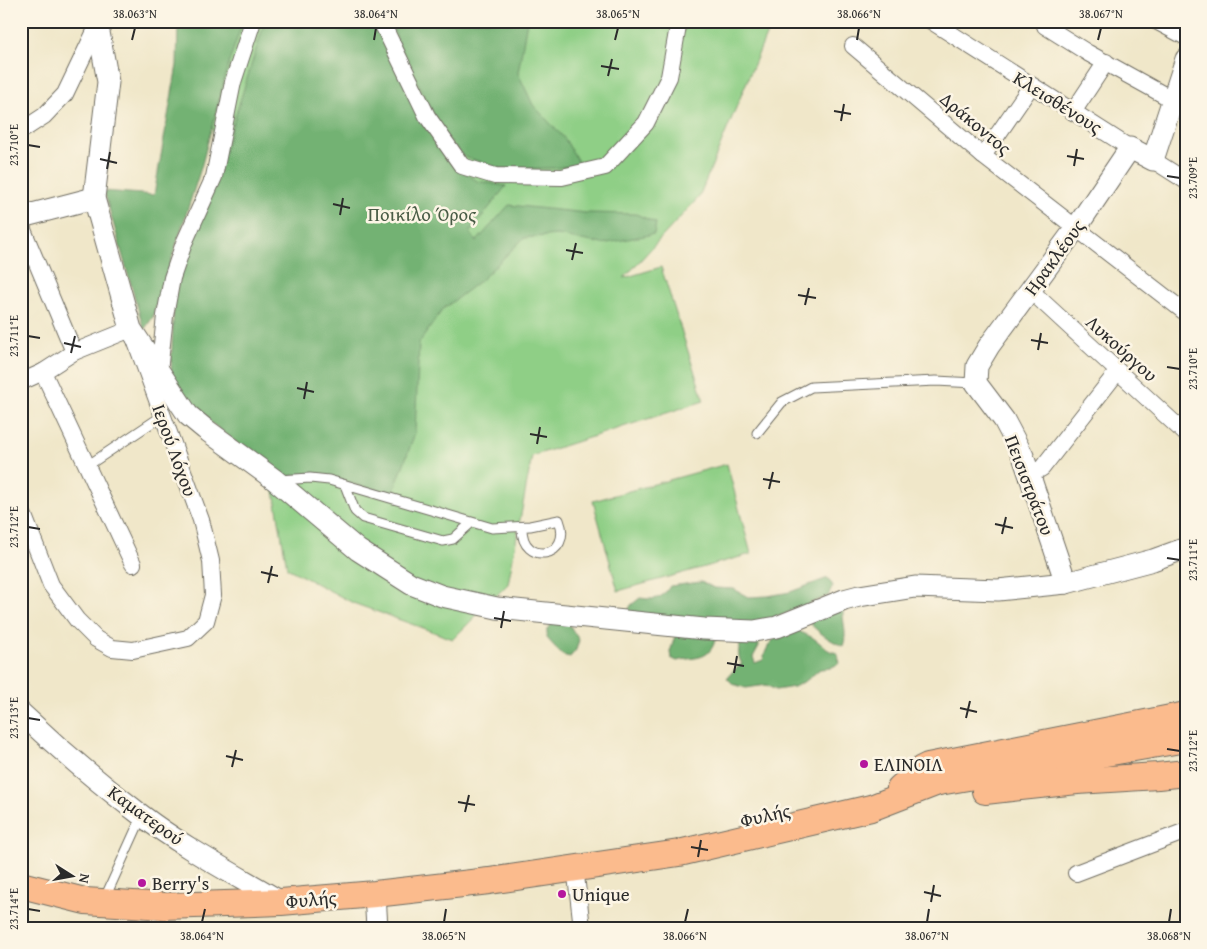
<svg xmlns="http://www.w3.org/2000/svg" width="1207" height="949" font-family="'Gentium Book Plus',serif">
	<rect width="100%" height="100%" fill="#fcf5e5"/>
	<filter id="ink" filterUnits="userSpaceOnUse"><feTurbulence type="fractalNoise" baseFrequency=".02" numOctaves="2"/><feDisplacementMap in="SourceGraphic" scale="10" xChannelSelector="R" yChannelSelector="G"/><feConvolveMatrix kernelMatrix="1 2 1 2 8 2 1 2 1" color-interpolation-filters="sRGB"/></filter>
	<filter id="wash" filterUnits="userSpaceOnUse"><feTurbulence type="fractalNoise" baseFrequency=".0096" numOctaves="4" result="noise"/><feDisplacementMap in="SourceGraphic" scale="20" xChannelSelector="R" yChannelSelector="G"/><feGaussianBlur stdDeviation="1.12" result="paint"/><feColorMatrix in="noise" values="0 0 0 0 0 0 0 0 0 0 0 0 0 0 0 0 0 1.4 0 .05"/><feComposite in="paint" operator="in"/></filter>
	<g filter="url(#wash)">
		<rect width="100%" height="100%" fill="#f0e7c9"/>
		<g fill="#8fcf86" stroke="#5d7d58">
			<path d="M197,21H772L699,197L624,278L661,267L704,401L532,456L508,584L453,639L353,603L287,568L199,48Z"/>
			<path d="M727,464L751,554L618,591L593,501Z"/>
		</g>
		<g fill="#73b273" stroke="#4f6e4f">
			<path d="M178,21H243L229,62L201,168L153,317L144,330L104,191L154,195L177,65Z"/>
			<path d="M265,21H376L449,161L477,181L506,186L470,232L476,242L509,205L586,213L636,214L656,223L654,234L602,244L557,235L524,238L481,280L443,309L419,343L415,433L393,494L313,473L280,477L187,404L171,371L174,300L184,259L225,149Z"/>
			<path d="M391,21H527L518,73L533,105L565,139L580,165L554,168L502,169L463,156L443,132L400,48Z"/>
			<path d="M828,578L833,586L828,596L758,625L626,615L631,605L640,598C655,600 661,600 670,586L701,582L715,588L734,589L748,597L768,596L790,592Z"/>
			<path d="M843,609C842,622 848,633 843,646C832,642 816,631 809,622Z"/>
			<path d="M554,622L568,623L579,640L576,650L570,657L562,655L547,638V629Z"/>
			<path d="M794,628C802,634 810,635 816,640C826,647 824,650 837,653L840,663L830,668L820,669L807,680L794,687L776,690L766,685L746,688L733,684L727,678L735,669L742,664C737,655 738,649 742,640L758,636L759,646L753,657L755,663L763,660C767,642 777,634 794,628Z"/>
			<path d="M676,633L716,637C710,662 696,656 677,661L671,658L670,652Z"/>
		</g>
	</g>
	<g filter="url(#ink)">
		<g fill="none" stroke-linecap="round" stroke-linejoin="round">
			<g stroke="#706d62" stroke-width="11">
				<g id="service">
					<path d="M757,433L782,402L811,387L936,381L975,383"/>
					<path d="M87,466L162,416"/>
					<path d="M280,480L310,478L329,480L492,528L530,526L559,520C574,558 521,567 522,527"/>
					<path d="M345,485L355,511L363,518L443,541L453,539L471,523"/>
					<path d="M104,900L142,816"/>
				</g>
			</g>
			<g stroke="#706d62" stroke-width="18">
				<g id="minor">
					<path d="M381,21L427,116L462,166L495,176L562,177L605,167L646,123L669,77L679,21"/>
					<path d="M931,21L1130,148"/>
					<path d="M1048,21L1045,26L1088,53L1173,100"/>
					<path d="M1156,21L1186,37"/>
					<path d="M853,46L983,156L1186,313"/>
					<path d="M1073,112L1106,62"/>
					<path d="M21,131L44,116L65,94L98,25"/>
					<path d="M983,156L1031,86"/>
					<path d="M1153,160L1186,181"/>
					<path d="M21,225L74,352"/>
					<path d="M1031,291L1186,434"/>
					<path d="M43,372L133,564"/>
					<path d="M159,372L165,316L172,278L184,243L214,177L233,82L253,21"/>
					<path d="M21,382L43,372L74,352L131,329L201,520L211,561L213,595L206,621L188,638L133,650L112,648L96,639L77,620L51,585L24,516"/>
					<path d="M1030,475L1042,468L1118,371"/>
					<path d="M575,867L582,928"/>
					<path d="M1076,873L1186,831"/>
				</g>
			</g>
			<g stroke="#706d62" stroke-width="23">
				<g id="tertiary">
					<path d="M97,21L108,82L94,198L131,329L188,415L205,429L275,480L358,550L411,584L442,596L497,608L704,629L754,631L777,627L844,600L859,596L915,587L998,590L1066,583L1153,560L1186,548"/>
					<path d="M21,217L94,198"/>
					<path d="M1066,583L1023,456L1004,420L976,383L977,366L989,346L1076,228L1130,148L1153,160L1186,59"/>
					<path d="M21,713C59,749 99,783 141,815C184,848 234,874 281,902"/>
					<path d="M375,894L377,928"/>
				</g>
			</g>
			<g stroke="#706d62" stroke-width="28">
				<g id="primary">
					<path d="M916,786L1186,739"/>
					<path d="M900,788L922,769L928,766L1186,715"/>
					<path d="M985,791L1077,781L1158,776L1186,773"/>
					<path d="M21,885L85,901L165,906L281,902L375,894L489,881L679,853L871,808L933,784"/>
				</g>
			</g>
			<use href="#service" stroke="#fff" stroke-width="9"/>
			<use href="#minor" stroke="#fff" stroke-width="16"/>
			<use href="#tertiary" stroke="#fff" stroke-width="21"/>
			<use href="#primary" stroke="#fbbb8d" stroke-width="26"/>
		</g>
	</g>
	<path fill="none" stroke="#2b2b2b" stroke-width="2" d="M132,40L135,28M374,40L376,28M615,40L618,28M857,40L859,28M1098,40L1101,28M601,66L619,69M608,76L612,59M834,111L851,114M841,121L844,104M28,145L40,147M1067,156L1084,159M100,159L117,163M1074,166L1077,149M107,169L110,152M1167,176L1180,178M333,204L350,208M340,215L343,198M566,250L583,253M572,260L576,243M798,295L816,298M805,305L809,288M28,336L40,338M1031,340L1048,343M64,343L81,347M1038,350L1041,333M71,353L75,336M1167,367L1180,369M297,388L314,392M304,399L307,382M530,434L547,437M537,444L540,427M763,479L780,482M769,489L773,472M995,524L1013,528M28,527L40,529M1002,534L1006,517M1167,558L1180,560M261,572L278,576M268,583L272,566M494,618L511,621M501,628L504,611M727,663L744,666M734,673L737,656M960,708L977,712M28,718L40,720M966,718L970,701M1167,749L1180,751M226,756L243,760M232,767L236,750M458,802L475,805M465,812L469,795M691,847L708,850M698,857L701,840M924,892L941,896M931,902L934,885M28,909L40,911M202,922L205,909M444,922L446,909M685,922L688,909M927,922L929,909M1169,922L1171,909"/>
	<g fill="#b5179e" stroke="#fcf5e5" stroke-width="2">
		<circle cx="864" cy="764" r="5"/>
		<circle cx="142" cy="883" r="5"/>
		<circle cx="562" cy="894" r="5"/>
	</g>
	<g text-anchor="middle" stroke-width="5" stroke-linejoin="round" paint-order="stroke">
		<g font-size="19" fill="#2b2b2b" stroke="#fcf5e5">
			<text transform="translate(1058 102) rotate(32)" y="7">Κλεισθένους</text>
			<text transform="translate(976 123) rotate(40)" y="7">Δράκοντος</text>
			<text transform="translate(1054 257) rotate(-54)" y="7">Ηρακλέους</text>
			<text transform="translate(1122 348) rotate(42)" y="7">Λυκούργου</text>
			<text transform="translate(175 450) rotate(70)" y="7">Ιερού Λόχου</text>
			<text transform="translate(1030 485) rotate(69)" y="7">Πεισιστράτου</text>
			<text transform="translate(146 815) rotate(36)" y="7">Καματερού</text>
			<text transform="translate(765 815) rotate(-13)" y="7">Φυλής</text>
			<text transform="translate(311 899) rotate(-5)" y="7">Φυλής</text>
		</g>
		<g font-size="19" fill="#495c46" stroke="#fcf5e5">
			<text x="422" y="221">Ποικίλο Όρος</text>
		</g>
		<g font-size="19" fill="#2b2b2b" stroke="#fcf5e5" text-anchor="start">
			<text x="874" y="771">ΕΛΙΝΟΙΛ</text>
			<text x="152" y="890">Berry's</text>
			<text x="572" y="901">Unique</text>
		</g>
	</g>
	<rect width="1207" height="949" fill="none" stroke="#fcf5e5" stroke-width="55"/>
	<g transform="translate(72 876) rotate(101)" stroke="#fcf5e5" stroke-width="4" paint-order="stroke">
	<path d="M0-4L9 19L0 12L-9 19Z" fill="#2b2b2b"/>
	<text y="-8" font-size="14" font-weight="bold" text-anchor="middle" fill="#2b2b2b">N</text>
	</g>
	<rect x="28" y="28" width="1152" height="894" fill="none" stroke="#2b2b2b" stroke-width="2"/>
	<g font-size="12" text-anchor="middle" fill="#2b2b2b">
		<text x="135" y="18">38.063°N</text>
		<text x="376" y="18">38.064°N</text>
		<text x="618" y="18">38.065°N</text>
		<text x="859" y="18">38.066°N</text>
		<text x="1101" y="18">38.067°N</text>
		<text transform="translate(14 145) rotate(-90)" y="4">23.710°E</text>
		<text transform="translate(1193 178) rotate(-90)" y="4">23.709°E</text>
		<text transform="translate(14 336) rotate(-90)" y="4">23.711°E</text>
		<text transform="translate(1193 369) rotate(-90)" y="4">23.710°E</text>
		<text transform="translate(14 527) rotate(-90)" y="4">23.712°E</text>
		<text transform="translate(1193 560) rotate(-90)" y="4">23.711°E</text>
		<text transform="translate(14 718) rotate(-90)" y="4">23.713°E</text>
		<text transform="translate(1193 751) rotate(-90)" y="4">23.712°E</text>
		<text transform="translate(14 909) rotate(-90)" y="4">23.714°E</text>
		<text x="202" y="940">38.064°N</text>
		<text x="444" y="940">38.065°N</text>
		<text x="685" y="940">38.066°N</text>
		<text x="927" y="940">38.067°N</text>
		<text x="1169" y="940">38.068°N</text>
	</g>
</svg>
